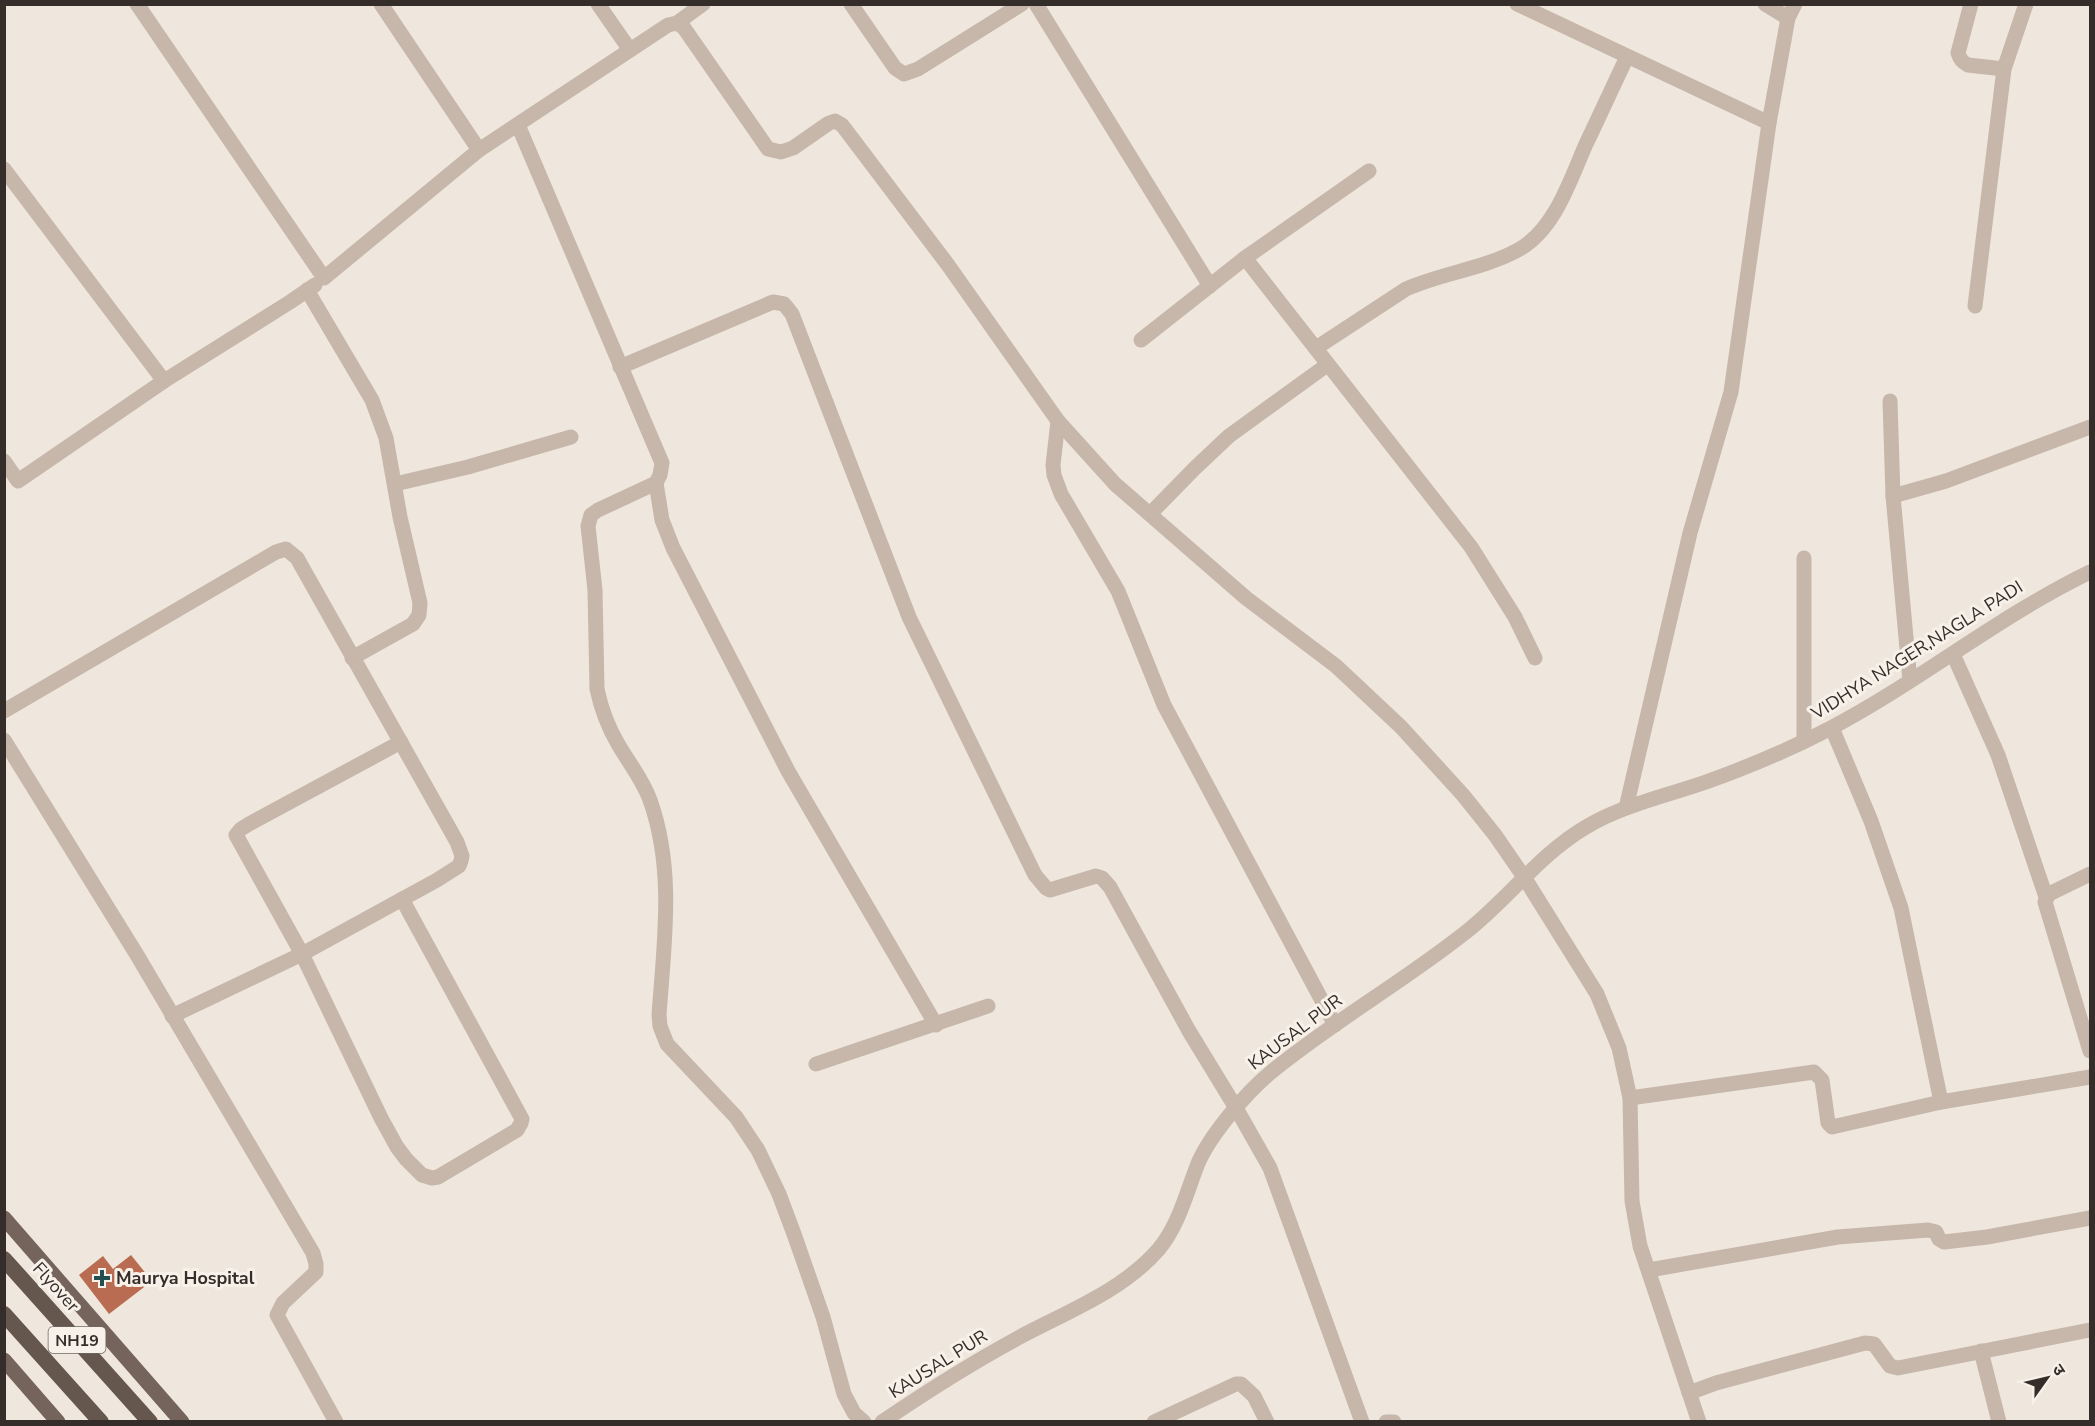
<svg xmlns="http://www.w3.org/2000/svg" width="2095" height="1426" font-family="'Nunito Sans','Noto Sans Devanagari',sans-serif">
	<rect width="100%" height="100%" fill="#efe7dd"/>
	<path fill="#b96c51" d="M131,1255L152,1281L109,1314L79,1275L103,1256L113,1269Z"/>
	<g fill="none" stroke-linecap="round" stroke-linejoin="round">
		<g stroke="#c6b7aa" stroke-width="15">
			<path d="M137,4L324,278L479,150"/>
			<path d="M381,4L479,150L668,25L677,23L684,28L768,149L781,152L793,148L829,123L835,121L842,125L948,265L1058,421L1115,484L1246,598L1336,666L1401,727L1463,795L1495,835L1524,877L1597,994L1619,1048L1630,1098L1632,1201L1640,1246L1699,1422"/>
			<path d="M598,4L630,50"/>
			<path d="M851,4L895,68L904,74L918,69L1022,4"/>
			<path d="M1036,4L1210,286"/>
			<path d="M1517,4L1769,123L1731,392L1690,533L1626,808"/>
			<path d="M1765,4L1788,18"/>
			<path d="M1971,4L1958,53C1960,59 1962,62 1968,65L2004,69"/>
			<path d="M677,23L703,4"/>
			<path d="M1769,123L1788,18L1795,4"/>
			<path d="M518,125L662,463L660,475L656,483L598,510L591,515L588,526L595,590L597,689C601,708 608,727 618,744C629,763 643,780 650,800C675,870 664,943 659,1015L660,1026L667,1044L736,1117L758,1150L779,1194L794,1234L823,1317L844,1394L854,1413L864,1422"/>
			<path d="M4,169L164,381L18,481L4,461"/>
			<path d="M1245,258L1471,547L1515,617L1535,658"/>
			<path d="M307,290L372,400L386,438L400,517L420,603L419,615L413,624L352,658"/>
			<path d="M1975,306L2004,69L2026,4"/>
			<path d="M1141,340L1245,258L1369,171"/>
			<path d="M1316,348L1406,289C1442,273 1483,269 1518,250C1555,230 1570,180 1586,144C1600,115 1613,86 1627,57"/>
			<path d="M620,367L773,302L784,304L792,314L909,617L1035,875L1046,888L1050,890L1096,876L1102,878L1110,887L1189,1031L1236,1108L1270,1168L1362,1422"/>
			<path d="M164,381L290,302L315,285"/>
			<path d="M1890,401L1893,496L1910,681"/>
			<path d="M1058,421L1053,465L1054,475L1061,494L1118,591L1164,705L1335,1025"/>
			<path d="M656,483L662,520L673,548L788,771L936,1025"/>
			<path d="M395,484L468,467L571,437"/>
			<path d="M1893,496L1946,481L2090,427"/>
			<path d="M1150,514L1195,468L1229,436L1327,365"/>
			<path d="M1804,558V741"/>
			<path d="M1953,654L1998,755L2046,897"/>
			<path d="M4,711L276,552L286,549L297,558L457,842L462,856L461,861L459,866L437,880L302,954L172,1016"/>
			<path d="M1832,728L1871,821L1901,908L1941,1102"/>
			<path d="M4,740L137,955L313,1253L316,1264V1272L283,1303L277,1315L336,1422"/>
			<path d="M401,742L249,824L241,829L236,835L302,954L381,1118L397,1147L406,1159L422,1175L432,1178L438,1177L517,1130L521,1123L522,1119L402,899"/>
			<path d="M2090,874L2049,894L2045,902L2090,1051"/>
			<path d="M816,1064L988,1006"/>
			<path d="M1630,1098L1814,1072L1822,1080L1828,1123L1832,1127L1941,1102L2090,1077"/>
			<path d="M1649,1270L1838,1237L1928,1230L1936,1232L1939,1239L1944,1242L1987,1237L2090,1218"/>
			<path d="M1981,1351L1999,1422"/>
			<path d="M1689,1393L1716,1383L1865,1343L1874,1344L1890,1366L1898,1368L2090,1330"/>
			<path d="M882,1422C926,1392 972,1363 1018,1338C1066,1312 1121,1292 1158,1250C1179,1226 1187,1190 1199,1161C1212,1133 1246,1093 1270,1073C1332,1022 1403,982 1466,932C1508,899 1540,854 1586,827C1623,805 1666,796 1706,782C1748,767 1791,749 1831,728C1920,681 1999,616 2090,572"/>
			<path d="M1154,1422L1236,1384H1241L1254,1396L1267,1422"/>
			<path d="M1386,1422H1394"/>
		</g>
		<g stroke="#75645c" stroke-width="15">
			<path d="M4,1218L182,1422"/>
			<path d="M4,1360L58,1422"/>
		</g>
		<g stroke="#65564e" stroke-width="16">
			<path d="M4,1259L150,1422"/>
			<path d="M4,1314L101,1422"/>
		</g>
	</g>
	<path fill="#234e52" stroke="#f8f1e9" stroke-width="2" d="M99 1269h6v6h6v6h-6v6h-6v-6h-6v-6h6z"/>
	<g text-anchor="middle" stroke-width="6" stroke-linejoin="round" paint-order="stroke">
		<rect fill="#f8f1e9" stroke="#706863" stroke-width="1.5" x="48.5" y="1327" width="57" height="26" rx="4.5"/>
		<g font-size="16" font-weight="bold" fill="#352d29">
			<text x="77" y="1346">NH19</text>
		</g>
		<g font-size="18" fill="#352d29" stroke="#f8f1e9">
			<text transform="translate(1917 650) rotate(-32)" y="6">VIDHYA NAGER,NAGLA PADI</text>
			<text transform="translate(1295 1032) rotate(-37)" y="6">KAUSAL PUR</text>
			<text transform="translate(56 1287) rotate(48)" y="6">Flyover</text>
			<text transform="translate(938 1364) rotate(-32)" y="6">KAUSAL PUR</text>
		</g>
		<g font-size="18" font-weight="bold" fill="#352d29" stroke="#f8f1e9" text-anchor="start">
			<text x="116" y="1284">Maurya Hospital</text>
		</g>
	</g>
	<rect width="2095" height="1426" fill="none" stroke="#352d29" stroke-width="12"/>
	<g transform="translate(2047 1378) rotate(56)" stroke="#f8f1e9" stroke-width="4.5" paint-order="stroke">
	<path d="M0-4.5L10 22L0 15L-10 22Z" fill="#352d29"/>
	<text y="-9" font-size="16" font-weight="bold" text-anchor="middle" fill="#352d29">उ</text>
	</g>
</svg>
